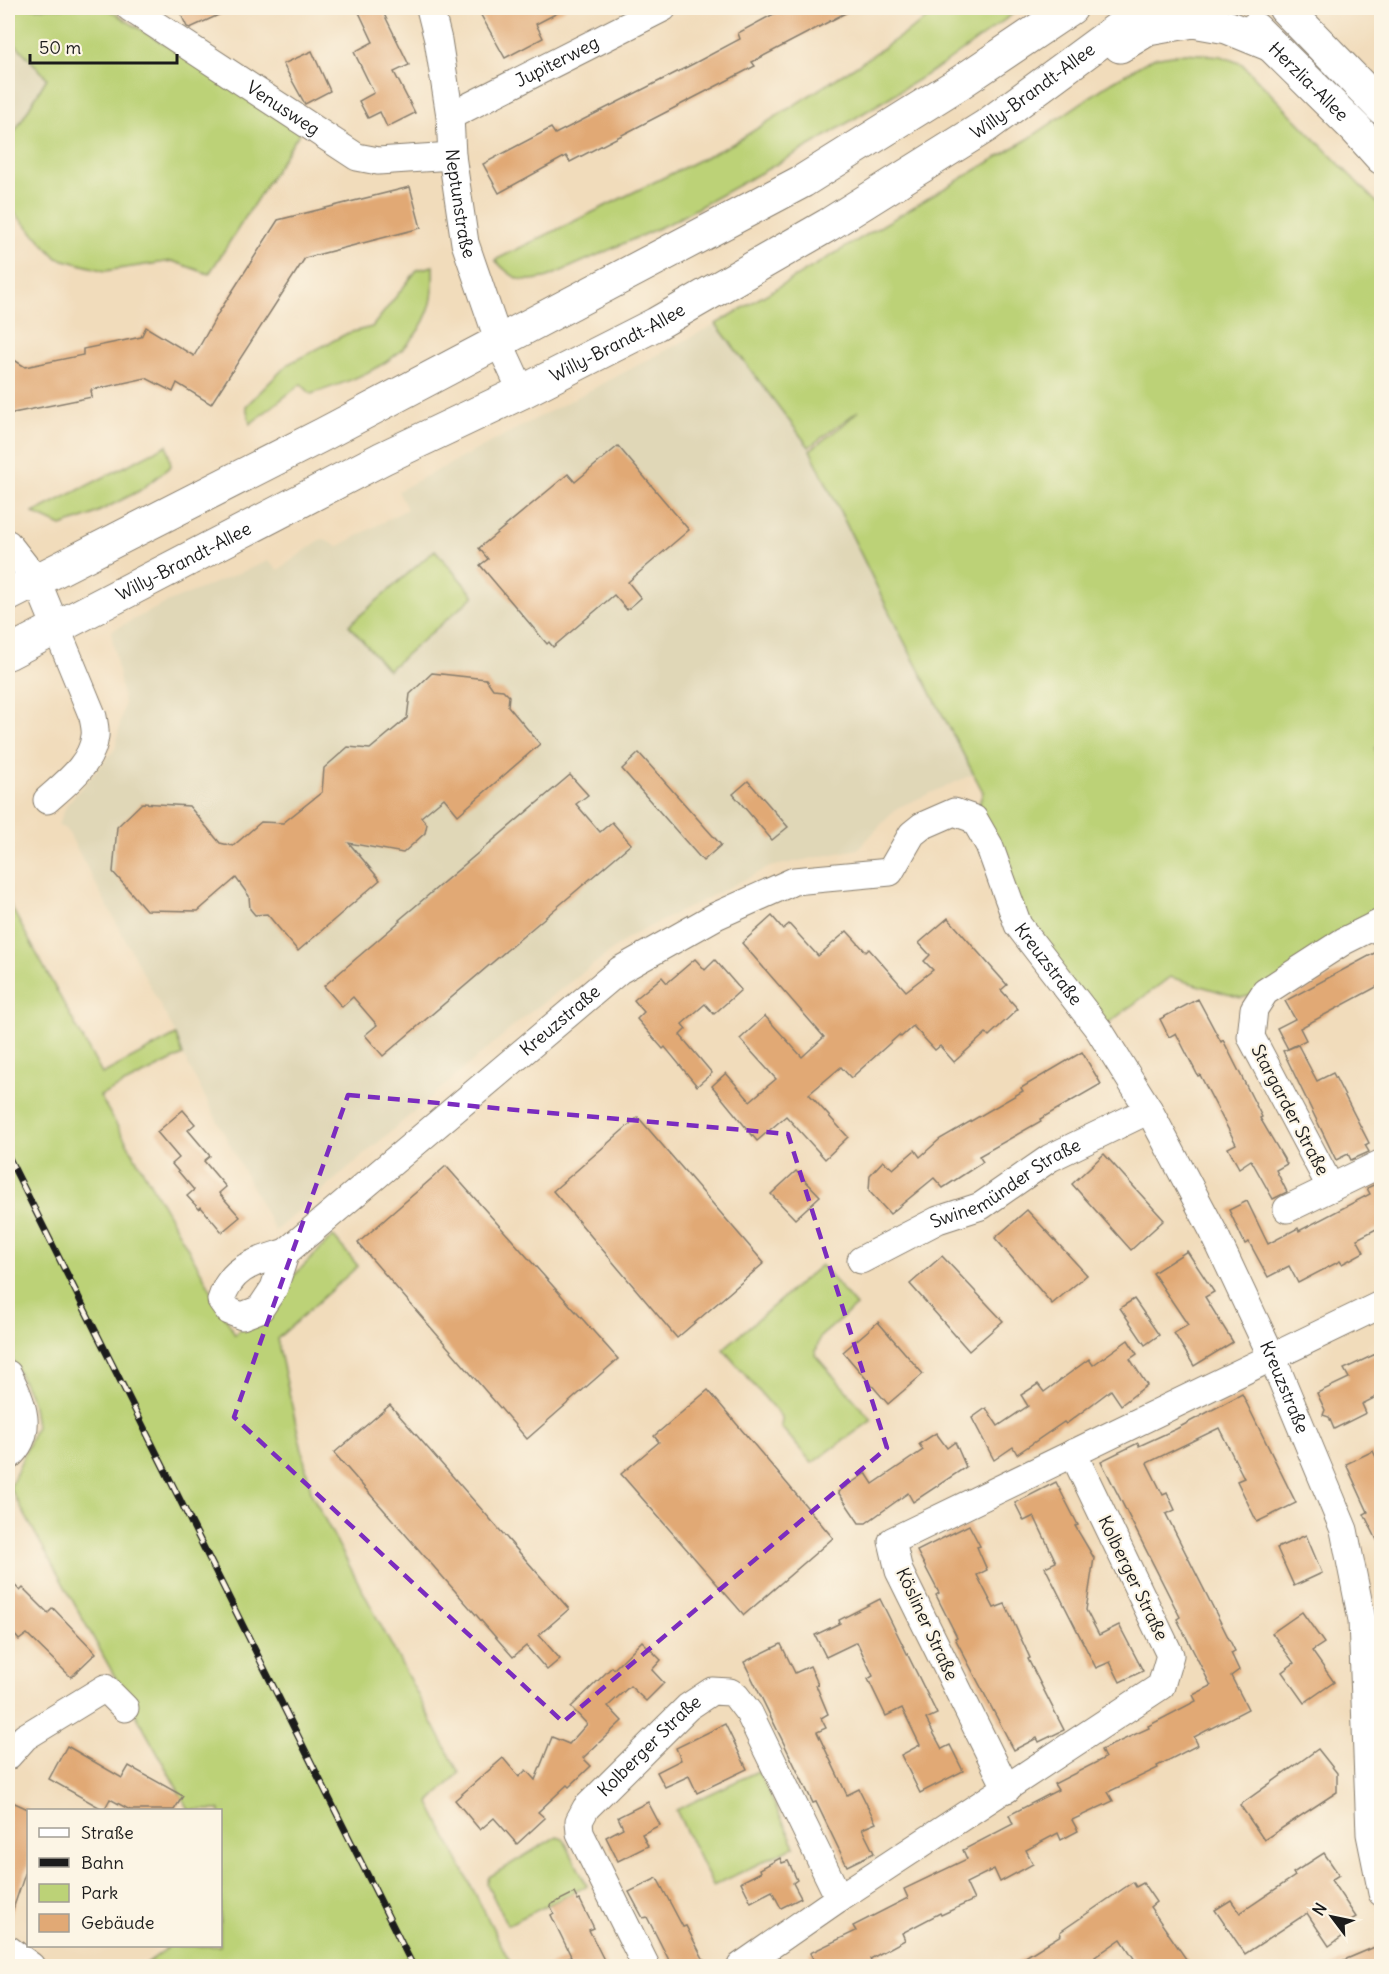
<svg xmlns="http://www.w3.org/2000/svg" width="1389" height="1974" font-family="Delius,sans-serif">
	<rect width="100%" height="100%" fill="#fcf5e5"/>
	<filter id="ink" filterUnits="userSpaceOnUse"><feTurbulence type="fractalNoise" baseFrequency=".0167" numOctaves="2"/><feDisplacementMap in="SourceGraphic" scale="12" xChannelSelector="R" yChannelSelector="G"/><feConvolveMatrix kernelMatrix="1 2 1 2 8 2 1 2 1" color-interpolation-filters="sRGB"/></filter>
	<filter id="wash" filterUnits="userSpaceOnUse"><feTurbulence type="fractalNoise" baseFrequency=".008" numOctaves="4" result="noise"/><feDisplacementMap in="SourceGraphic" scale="24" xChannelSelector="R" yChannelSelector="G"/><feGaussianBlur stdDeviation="1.35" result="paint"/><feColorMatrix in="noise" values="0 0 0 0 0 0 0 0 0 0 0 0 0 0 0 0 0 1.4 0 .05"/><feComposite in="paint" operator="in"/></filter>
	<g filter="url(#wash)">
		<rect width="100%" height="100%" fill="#f1dcbb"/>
		<g fill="#e0d7b7">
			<path d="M8,36L47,78L8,143Z"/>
			<path d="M716,324L810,448L896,626L974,774L897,808L858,849L770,867L631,936L528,1014L275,1231L183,1055L176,1035L67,830L58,825L67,804L115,749L124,704L111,631L166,603L268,561L278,570L321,539L339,546L407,509L398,491Z"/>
		</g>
		<g fill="#bcd277" stroke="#6c774a" stroke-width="1.5">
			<path d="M8,8H106L302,129L209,274L172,261L105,271L57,258L8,206V143L47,78L8,36Z"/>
			<path d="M943,8H1021L944,64L813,144L672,222L548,277C521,284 514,280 495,260L734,143L859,64Z"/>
			<path d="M1185,53L1221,56L1242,64L1381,207L1382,744L1375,748L1382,771L1381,922L1265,992L1241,998L1170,977L1099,1030L1018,925L974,819L983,792L896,626L810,450L843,425L858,411L809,447L716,324L1028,139L1112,82L1153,58Z"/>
			<path d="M433,266C433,278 434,293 431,303C414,360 362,377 311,394L301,384L250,424L246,406L288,364L348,333L372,327L417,270Z"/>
			<path d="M167,445L171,466L139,491L90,516L61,526L33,513Z"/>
			<path d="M435,550L474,596L388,670L349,625Z"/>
			<path d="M8,901L102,1074L176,1035L183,1055L100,1096L203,1275L235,1335L333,1236L358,1266L277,1339L312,1495L459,1773L429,1803L512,1966H143L170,1946H220V1810H189L10,1488L36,1426L32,1401L8,1350Z"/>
			<path d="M821,1265L856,1306L820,1337L815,1355L872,1420L812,1463L781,1427L782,1418L723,1349Z"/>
			<path d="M758,1771L795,1846L713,1886L676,1810Z"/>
			<path d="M557,1836L563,1838L587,1886L507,1925L487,1884L489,1877Z"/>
		</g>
		<g id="blocks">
			<g fill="#e1a975">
				<path d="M178,8H234L190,28L187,27Z"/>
				<path d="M357,8H381L409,65L394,72L415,113L387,127L380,112L368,118L359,101L374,93L354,52L373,42Z"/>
				<path d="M477,8H567L536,24L543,38L505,58Z"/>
				<path d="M785,8H855L752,62L755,66L730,79L570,162L566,156L499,193L483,164L551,128L555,134L693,64L740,39L738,33Z"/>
				<path d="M312,51L330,91L305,104L283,64Z"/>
				<path d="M410,187L421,228L305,258L211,404L177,383L173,392L146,378L91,390L92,397L8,414V356L25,367L83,355V349L141,337L146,327L194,356L219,312L278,220Z"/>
				<path d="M618,446L689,530L628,582L641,598L627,610L614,595L553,647L549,642L547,644L480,565L488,559L479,548L568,474L575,482Z"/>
				<path d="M432,673L486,679L493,689L503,690L509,696L508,706L540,744L458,815L444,798L421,817L427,824L425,833L403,853L349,843L380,880L298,951L267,914L255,915L250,909L249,896L236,878L198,911L146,910L113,872L117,827L142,803L189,806L220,843L233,846L261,822L283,823L322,792L324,768L348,747L370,749L407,718L410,694Z"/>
				<path d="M639,753L721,845L703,861L622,769Z"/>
				<path d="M570,775L588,795L576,804L600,832L612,822L631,844L383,1056L365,1035L377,1025L353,997L342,1007L324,986L400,921L399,920Z"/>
				<path d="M748,781L788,827L772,840L733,794Z"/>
				<path d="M772,916L783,929L789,924L818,956L847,931L866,952L869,949L906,991L933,970L924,961L930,955L919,943L948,918L1007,985L1001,990L1018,1009L989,1036L986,1033L954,1062L940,1046L935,1050L913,1026L901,1037L899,1035L851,1078L841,1067L809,1094L848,1137L825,1159L786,1116L757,1141L712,1086L726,1073L750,1101L776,1079L740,1039L765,1016L802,1057L824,1037L742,943Z"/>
				<path d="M1382,949V984L1300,1028L1306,1040L1288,1049L1277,1028L1295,1019L1285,1001Z"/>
				<path d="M695,959L705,970L715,960L741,990L714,1014L705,1004L682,1024L686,1029L680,1035L712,1073L697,1086L665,1047L663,1049L637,1019L644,1012L634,1000L662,977L667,983Z"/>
				<path d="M1198,999L1221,1042L1223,1040L1262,1117L1260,1118L1287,1164L1276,1170L1287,1192L1273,1199L1251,1160L1239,1168L1228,1148L1236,1144L1200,1075L1198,1076L1176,1033L1169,1037L1160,1019Z"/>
				<path d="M1298,1045L1317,1081L1333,1073L1369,1143L1365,1145L1369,1152L1351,1160L1348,1154L1336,1160L1283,1051Z"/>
				<path d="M1082,1052L1101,1084L1040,1119L1041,1121L979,1156L983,1162L943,1188L934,1178L890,1214L869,1191L870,1175L883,1161L893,1169L915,1150L920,1157L940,1139L1023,1091L1021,1088Z"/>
				<path d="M183,1110L195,1124L188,1130L210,1156L204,1161L226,1187L219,1193L240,1217L222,1232L201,1207L199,1209L187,1196L194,1190L172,1164L179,1158L157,1132Z"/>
				<path d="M638,1117L764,1263L677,1338L553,1191Z"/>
				<path d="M1104,1154L1164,1220L1131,1250L1072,1184Z"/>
				<path d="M446,1166L618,1359L527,1439L358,1243Z"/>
				<path d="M796,1171L820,1196L795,1219L771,1194Z"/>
				<path d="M1382,1181V1226L1357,1239L1364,1252L1342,1264L1340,1261L1298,1283L1289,1266L1268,1277L1249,1242L1245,1244L1229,1210L1247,1201L1268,1244L1298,1228L1299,1231L1370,1194L1367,1188Z"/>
				<path d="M1027,1210L1087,1275L1052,1304L995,1238Z"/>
				<path d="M1187,1251L1214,1292L1205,1297L1233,1342L1194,1366L1174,1333L1188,1325L1153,1273Z"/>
				<path d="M942,1256L1003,1321L969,1351L910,1284Z"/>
				<path d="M1134,1299L1159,1335L1145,1345L1120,1308Z"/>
				<path d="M878,1322L923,1374L888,1404L843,1352Z"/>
				<path d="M1128,1340L1137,1354L1130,1359L1147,1385L1121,1405L1111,1390L1066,1424L1064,1422L1017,1454L1013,1447L994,1460L972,1418L986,1408L998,1426L1028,1406L1021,1395L1038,1384L1044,1392L1089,1359L1093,1365Z"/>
				<path d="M1382,1351V1394L1362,1404L1366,1413L1334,1429L1329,1417L1323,1415L1325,1410L1317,1393L1349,1378L1344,1369Z"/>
				<path d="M708,1390L833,1538L744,1615L621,1474L659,1442L654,1436Z"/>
				<path d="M1242,1394L1296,1503L1257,1522L1237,1481L1244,1478L1219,1428L1147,1463L1163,1495L1167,1493L1175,1510L1166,1514L1235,1651L1231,1653L1239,1670L1231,1676L1248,1709L1194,1737L1198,1745L1157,1766L1158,1768L1108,1792L1113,1801L1072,1820L1078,1831L1061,1840L1058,1833L1026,1850L1033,1864L1000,1882L994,1869L966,1883L974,1900L941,1915L940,1913L902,1933L905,1940L870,1959L873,1966H817L810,1953L856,1931L853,1926L908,1898L904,1889L967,1859L963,1850L1013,1824L1009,1815L1058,1790L1054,1784L1105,1758L1101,1750L1149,1728L1148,1726L1196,1701L1193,1695L1211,1686L1177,1619L1180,1617L1101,1461L1138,1443L1139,1446L1176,1429Z"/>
				<path d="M390,1405L569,1609L539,1635L560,1659L547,1670L526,1646L513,1657L334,1453Z"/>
				<path d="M936,1433L947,1448L955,1442L966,1467L913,1502L908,1493L866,1523H859L838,1492L866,1473L873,1484L923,1450L919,1444Z"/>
				<path d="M1373,1451L1382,1469V1550L1364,1514L1368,1512L1346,1464Z"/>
				<path d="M1056,1482L1078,1525L1075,1526L1094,1558L1086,1610L1099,1635L1119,1625L1143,1671L1120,1682L1110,1662L1096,1668L1045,1567L1056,1562L1034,1516L1024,1521L1015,1503Z"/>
				<path d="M969,1525L980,1546L977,1547L987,1570L977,1575L994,1608L1005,1604L1030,1658L1028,1659L1064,1730L1039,1742L1037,1738L1014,1750L955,1638L957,1637L936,1595L939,1593L917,1551Z"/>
				<path d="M1306,1535L1322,1573L1294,1586L1277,1548Z"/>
				<path d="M8,1578L20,1591L23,1588L48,1613L53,1608L96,1653L71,1677L27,1634L19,1640L8,1627Z"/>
				<path d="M880,1599L937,1714L926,1719L942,1749L950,1745L963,1771L920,1793L901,1755L920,1745L902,1708L886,1716L868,1679L873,1676L857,1642L826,1657L815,1635L840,1623L839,1620Z"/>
				<path d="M1302,1612L1324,1643L1312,1651L1334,1682L1304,1703L1282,1672L1294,1663L1272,1633Z"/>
				<path d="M642,1641L661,1660L652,1670L664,1683L646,1701L630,1686L608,1706L622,1721L583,1758L591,1766L569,1787L567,1785L538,1812L545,1818L517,1844L494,1818L480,1830L455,1800L503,1758L519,1777L526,1770L535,1780L552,1737L569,1744L587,1724L571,1707L612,1667L614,1669Z"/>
				<path d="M781,1644L795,1673L810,1666L818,1684L816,1685L828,1714L821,1718L826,1728L817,1732L847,1795L859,1789L876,1823L862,1829L874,1853L847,1866L816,1802L813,1803L744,1662Z"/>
				<path d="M725,1724L747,1769L697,1793L689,1776L665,1787L657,1772L681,1760L676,1748Z"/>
				<path d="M67,1746L122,1778L129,1766L183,1796L174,1810H130L110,1799L104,1810L49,1779Z"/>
				<path d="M1318,1749L1337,1773V1792L1264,1840L1240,1805Z"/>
				<path d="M8,1800L28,1809V1865L10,1918L8,1917Z"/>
				<path d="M648,1802L660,1825L642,1834L648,1846L618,1861L606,1837L623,1828L618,1817Z"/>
				<path d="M1324,1853L1339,1875L1331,1880L1356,1917L1337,1929L1343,1936L1329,1946L1307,1913L1245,1954L1215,1910L1231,1900L1240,1913L1295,1876L1293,1873Z"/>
				<path d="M780,1858L782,1863L788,1861L797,1880L793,1883L801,1898L781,1908L772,1891L751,1902L741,1882L761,1872L760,1869Z"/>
				<path d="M657,1878L683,1927L686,1926L707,1966H672L647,1917L643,1918L629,1892Z"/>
				<path d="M1133,1882L1136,1887L1143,1883L1156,1902L1150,1907L1191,1966H1139L1121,1939L1095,1957L1102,1966H1011L1061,1935L1060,1932Z"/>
				<path d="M574,1893L578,1901L580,1900L594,1928L589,1930L607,1966H548L571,1956L551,1915L554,1913L550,1905Z"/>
				<path d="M1382,1944V1966H1330Z"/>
			</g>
		</g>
	</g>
	<g filter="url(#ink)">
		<use href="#blocks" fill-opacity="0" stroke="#867c6c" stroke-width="1.5"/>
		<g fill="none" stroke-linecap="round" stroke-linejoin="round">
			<g stroke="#867c6c" stroke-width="29">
				<g id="minor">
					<path id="s1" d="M130,8L357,157L378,161L452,156"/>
					<path id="s2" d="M430,8L438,40L450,116L452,156L465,243L499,342L522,392"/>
					<path id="s3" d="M450,116L663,8"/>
					<path d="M8,544L37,581L93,717C94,723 96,730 95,736C92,764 66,783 47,800"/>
					<path d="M1331,1188L1251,1037L1254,1009L1265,992L1344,941L1382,922"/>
					<path d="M1287,1209L1382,1163"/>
					<path id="s4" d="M286,1252L274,1288L260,1309L242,1316L229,1311L221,1300C231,1266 256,1262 286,1252L620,970L716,916L794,881L890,872L912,834L922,826L954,812L974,819L989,845L1018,925L1099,1030L1149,1110L1213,1231L1272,1357L1344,1530L1362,1620L1370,1834L1382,1893"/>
					<path id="s5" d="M861,1260L938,1220L981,1206L1050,1158L1149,1110"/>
					<path d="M8,1374C22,1402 36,1432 8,1457"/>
					<path d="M8,1756L25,1737L105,1688L125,1708"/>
					<path d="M1007,1789L899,1571L892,1541L1382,1304"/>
					<path d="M8,1949L31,1966"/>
					<path id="s6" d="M646,1966L580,1833L579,1821L586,1808L688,1707L712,1691L730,1692L736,1696L749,1713L839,1898"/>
					<path d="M741,1966L839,1898L1161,1686L1170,1655L1073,1453"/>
				</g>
			</g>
			<g stroke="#867c6c" stroke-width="35">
				<g id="major">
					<path d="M1285,8L1382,108"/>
					<path id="s7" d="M1255,29L1356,129L1382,158"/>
					<path d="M1120,46L1148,29L1193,21L1227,27L1271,45"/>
					<path d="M8,595L324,434L803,181L958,84L1071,8"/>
					<path id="s8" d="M8,653L383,458L522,392L656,324L828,225L986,126L1146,8"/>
				</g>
			</g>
			<use href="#minor" stroke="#fff" stroke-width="27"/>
			<use href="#major" stroke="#fff" stroke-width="33"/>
			<g stroke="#1c1c1c" stroke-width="7">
				<path id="rail" d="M8,1156L413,1966"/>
			</g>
			<use href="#rail" stroke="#fcf5e5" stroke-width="4.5" stroke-dasharray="14" stroke-linecap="butt"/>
		</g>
	</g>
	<path fill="none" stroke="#7b2cbf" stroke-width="4.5" stroke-dasharray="12 8" stroke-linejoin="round" d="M348,1095L788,1134L887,1448L563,1722L234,1417Z"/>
	<g text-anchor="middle" stroke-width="4.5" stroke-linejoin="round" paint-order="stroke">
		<g font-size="18" fill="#1c1c1c" stroke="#fcf5e5">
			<text dy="6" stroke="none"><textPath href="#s3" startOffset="120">Jupiterweg</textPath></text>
			<text dy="6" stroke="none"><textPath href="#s7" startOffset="75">Herzlia-Allee</textPath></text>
			<text dy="6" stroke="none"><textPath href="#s8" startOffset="1170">Willy-Brandt-Allee</textPath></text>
			<text dy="6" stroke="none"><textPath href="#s1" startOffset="183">Venusweg</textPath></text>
			<text dy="6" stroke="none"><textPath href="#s2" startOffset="198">Neptunstraße</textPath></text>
			<text dy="6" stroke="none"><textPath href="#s8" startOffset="684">Willy-Brandt-Allee</textPath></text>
			<text dy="6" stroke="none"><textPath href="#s8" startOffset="198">Willy-Brandt-Allee</textPath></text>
			<text dy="6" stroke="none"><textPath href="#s4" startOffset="1202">Kreuzstraße</textPath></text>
			<text dy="6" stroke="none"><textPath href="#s4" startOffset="554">Kreuzstraße</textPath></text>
			<text transform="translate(1290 1110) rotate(62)" y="6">Stargarder Straße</text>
			<text dy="6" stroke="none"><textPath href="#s5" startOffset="164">Swinemünder Straße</textPath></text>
			<text dy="6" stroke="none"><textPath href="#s4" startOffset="1688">Kreuzstraße</textPath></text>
			<text transform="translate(1133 1578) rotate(64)" y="6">Kolberger Straße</text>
			<text transform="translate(927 1624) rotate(65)" y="6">Kösliner Straße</text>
			<text dy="6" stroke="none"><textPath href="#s6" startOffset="264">Kolberger Straße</textPath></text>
		</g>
	</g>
	<rect width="1389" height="1974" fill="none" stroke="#fcf5e5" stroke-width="30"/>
	<rect x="27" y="1809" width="195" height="138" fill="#fcf5e5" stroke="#a29e95" stroke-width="1.5"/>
	<rect x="39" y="1828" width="30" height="9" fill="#ffffff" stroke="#a29e95" stroke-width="1.5"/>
	<text x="81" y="1839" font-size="18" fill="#1c1c1c">Straße</text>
	<rect x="39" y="1858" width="30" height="9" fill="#1c1c1c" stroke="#a29e95" stroke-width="1.5"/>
	<text x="81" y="1869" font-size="18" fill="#1c1c1c">Bahn</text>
	<rect x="39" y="1884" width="30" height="18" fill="#bcd277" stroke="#a29e95" stroke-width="1.5"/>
	<text x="81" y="1899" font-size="18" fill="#1c1c1c">Park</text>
	<rect x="39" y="1914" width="30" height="18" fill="#e1a975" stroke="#a29e95" stroke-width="1.5"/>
	<text x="81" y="1929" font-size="18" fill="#1c1c1c">Gebäude</text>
	<g transform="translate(1332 1917) rotate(302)" stroke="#fcf5e5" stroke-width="4.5" paint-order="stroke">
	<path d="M0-4.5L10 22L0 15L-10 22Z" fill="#1c1c1c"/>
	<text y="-9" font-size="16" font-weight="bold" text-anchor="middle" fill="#1c1c1c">N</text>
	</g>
	<path d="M30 54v9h147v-9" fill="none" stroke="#1c1c1c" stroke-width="3"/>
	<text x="39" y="54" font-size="18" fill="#1c1c1c" stroke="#fcf5e5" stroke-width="4.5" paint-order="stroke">50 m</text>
</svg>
